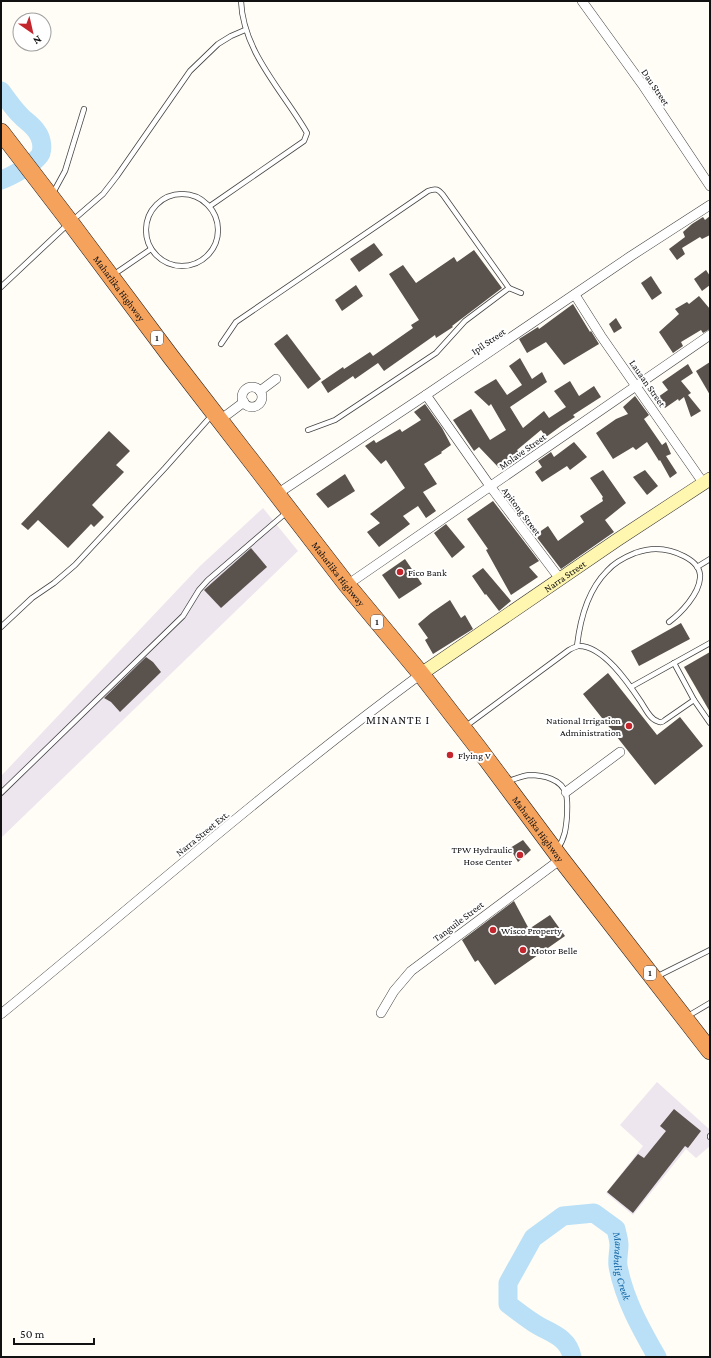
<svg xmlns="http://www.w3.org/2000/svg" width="711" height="1358" font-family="'Crimson Pro',serif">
	<rect width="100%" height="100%" fill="#fffdf5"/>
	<g fill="#eee6ef">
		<path d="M263,508L298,551L1,838V776L200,566Z"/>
		<path d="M657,1082L709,1129H710V1146L696,1158L686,1149L633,1215L606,1193L643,1146L620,1125Z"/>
	</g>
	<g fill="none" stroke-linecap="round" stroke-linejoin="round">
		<g stroke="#b9e0f7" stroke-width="19">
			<path d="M1,91C7,99 13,108 20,115C25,121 32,124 37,132C41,137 43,146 41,153C38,162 10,177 1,180"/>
			<path id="s1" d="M572,1357C568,1336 549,1333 534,1323C525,1317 517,1311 508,1304V1283L533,1238L563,1216L594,1213L616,1229C617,1234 619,1240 619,1245C619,1252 617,1259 618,1266C624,1299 641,1329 657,1357"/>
		</g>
	</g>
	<g fill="#5a524d">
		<path d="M710,216V235L702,239L700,237L682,248L685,254L677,260L669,249L685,237L683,232L692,224L703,217L705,220Z"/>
		<path d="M374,243L383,255L359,272L350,259Z"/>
		<path d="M474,250L502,288L452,326L453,327L436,338L435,335L384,371L378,363L355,379L353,376L328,393L321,382L343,367L344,369L370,352L373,356L413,328L411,325L419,320L389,274L403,265L416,283L454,257L457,262Z"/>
		<path d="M706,270L710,276V285L702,291L694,279Z"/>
		<path d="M651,276L662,293L652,300L641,283Z"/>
		<path d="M356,285L363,296L342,311L335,300Z"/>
		<path d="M699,296L710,309V329L703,333L701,330L681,342L683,346L673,353L659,332L679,314L675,309L687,302L689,304Z"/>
		<path d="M573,304L590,332L591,331L599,344L564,365L546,342L527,353L519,339L538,327L539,329Z"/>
		<path d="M616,318L622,328L614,333L609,324Z"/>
		<path d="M287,334L321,379L308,389L274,344Z"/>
		<path d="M520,358L532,379L542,372L547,382L510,407L523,428L544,411L549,418L566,407L554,391L570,381L579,396L594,386L601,397L573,415L575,417L561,426L546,437L541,430L517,450L520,454L499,468L479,447L474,451L453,420L471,409L490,440L506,430L491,404L489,406L474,392L496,379L507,395L522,385L509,366Z"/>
		<path d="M710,362V395L696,371Z"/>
		<path d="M688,364L693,373L681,381L691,393L688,395L701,411L691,417L684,397L679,401L678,399L665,408L658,397L668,390L662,382Z"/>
		<path d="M635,396L649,415L644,419L662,445L666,442L671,454L666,456L677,473L670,478L660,460L659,461L647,442L636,450L633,447L613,459L596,433L616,419L628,414L623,407Z"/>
		<path d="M425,404L442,428L451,445L441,452L442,453L424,464L437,484L423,492L436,511L426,518L418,506L403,516L410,524L379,547L367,532L380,523L370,514L405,488L386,460L381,464L365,446L374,440L376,443L400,429L402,432L421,420L414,412Z"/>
		<path d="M109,431L130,451L116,465L124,472L92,505L104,517L94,527L91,524L68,548L38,520L28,530L21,524Z"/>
		<path d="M574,442L587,457L570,470L567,466L542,482L535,472L542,467L538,461L551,452L554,457Z"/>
		<path d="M603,470L626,503L605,520L614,532L561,569L535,535L548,526L558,541L584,522L580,516L603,501L602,498L603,497L590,478Z"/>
		<path d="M645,470L658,486L647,495L633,477Z"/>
		<path d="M345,474L355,491L328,508L316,494Z"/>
		<path d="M493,501L539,561L529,567L538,577L511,595L486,550L488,549L467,519Z"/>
		<path d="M446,524L465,547L452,558L434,533Z"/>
		<path d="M251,548L267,567L221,608L204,590Z"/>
		<path d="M405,559L422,584L399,599L382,575Z"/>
		<path d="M483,568L511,601L499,611L486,594L485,595L472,576Z"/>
		<path d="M450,600L461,618L465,615L473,629L433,654L425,640L428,638L418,624L431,613Z"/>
		<path d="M681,623L690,639L639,666L631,651Z"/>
		<path d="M710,652V712L684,667Z"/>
		<path d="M146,657L153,662L161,672L120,712L111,702L104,698Z"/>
		<path d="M608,673L657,735L680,717L703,746L655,785L583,694Z"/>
		<path d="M523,840L531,850L518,862L510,848Z"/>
		<path d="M514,901L529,929L550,915L565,936L495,985L478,960L475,962L462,940Z"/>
		<path d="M674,1109L701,1131L688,1148L685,1146L633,1213L607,1192L638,1154L644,1158L666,1131L660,1126Z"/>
	</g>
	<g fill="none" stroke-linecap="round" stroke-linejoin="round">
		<g stroke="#444" stroke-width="6">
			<g id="lane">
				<path d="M53,193L65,171L84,109"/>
				<circle cx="182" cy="230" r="36"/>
				<path d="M210,206L304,141L307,133C283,91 243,52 241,1"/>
				<path d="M73,220L103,194L117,176L190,71L218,44L231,36L245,30"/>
				<path d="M113,275L151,249"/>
				<path d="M1,287L67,225"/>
				<path d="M221,344L236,322L428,191C436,188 438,189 443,195L509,288"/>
				<path d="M308,430L335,420L436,353L465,321L509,288L521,293"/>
				<path d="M697,567L710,559"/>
				<path d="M1,627L32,598L54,583L75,565L165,468L212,415"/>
				<path d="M577,646C580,620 587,591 607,571C614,563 625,557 635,553C641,551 649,549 656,549C671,549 702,559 700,578C699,594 681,613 669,622"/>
				<path d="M674,663L694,700L710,723"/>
				<path d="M631,687L710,643"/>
				<path d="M466,726L569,650C572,648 575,647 578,646C603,645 629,684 641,702C645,708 650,719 657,721C660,723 663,722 665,720L694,700"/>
				<path d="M508,781C515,779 522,776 529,775C543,775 562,779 566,794C568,801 567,808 567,816C566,828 565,838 558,848"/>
				<path d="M1,793L183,616L199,590L208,580L287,512"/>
				<path d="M656,977L710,950"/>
				<path d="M688,1016L710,1003"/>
				<path d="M710,1137V1136"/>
			</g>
		</g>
		<g stroke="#444" stroke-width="10">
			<g id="street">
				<path d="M582,1L642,84L710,186"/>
				<path d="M575,295L601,336L704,484"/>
				<circle cx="252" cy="397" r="10"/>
				<path d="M260,391L276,379"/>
				<path d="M426,395L490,486L560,579"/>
				<path d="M220,420L244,402"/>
				<path d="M277,494L426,395L631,256L710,205"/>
				<path d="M347,585L710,335"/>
				<path d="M566,792L620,752"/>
				<path d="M381,1013L394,991L411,971L561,859"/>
				<path d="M1,1014C140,900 276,781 421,674"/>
			</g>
		</g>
		<g stroke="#333" stroke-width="14">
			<g id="secondary">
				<path id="s2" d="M421,674L617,540L710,479"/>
			</g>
		</g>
		<g stroke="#222" stroke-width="18">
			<g id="highway">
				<path id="s3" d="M1,132L70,222L171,357L347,585L421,674L479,749L561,859L710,1051"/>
			</g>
		</g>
		<use href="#lane" stroke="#fff" stroke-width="4.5"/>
		<use href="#street" stroke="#fff" stroke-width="9"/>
		<use href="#secondary" stroke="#fff6b0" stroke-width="13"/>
		<use href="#highway" stroke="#f5a25d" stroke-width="17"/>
	</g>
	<g fill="#c4262e" stroke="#fff" stroke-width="1.5">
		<circle cx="400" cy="572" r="4"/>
		<circle cx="629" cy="726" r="4"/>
		<circle cx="450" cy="755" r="4"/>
		<circle cx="520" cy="855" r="4"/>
		<circle cx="493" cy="930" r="4"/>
		<circle cx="523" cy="950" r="4"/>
	</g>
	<g text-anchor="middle" stroke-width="4" stroke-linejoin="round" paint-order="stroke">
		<g fill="#fff" stroke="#585858" stroke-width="1">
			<rect x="151" y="331" width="12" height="14" rx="3"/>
			<rect x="371" y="615" width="12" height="14" rx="3"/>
			<rect x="644" y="966" width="12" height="14" rx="3"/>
		</g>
		<g font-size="9" font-weight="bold" fill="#111">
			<text x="157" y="341">1</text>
			<text x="377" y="625">1</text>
			<text x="650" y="976">1</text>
		</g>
		<g font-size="10" fill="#111" stroke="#fff">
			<text transform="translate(656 87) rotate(56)" y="4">Dau Street</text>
			<text dy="4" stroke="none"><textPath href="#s3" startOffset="196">Maharlika Highway</textPath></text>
			<text transform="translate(488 341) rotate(-34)" y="4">Ipil Street</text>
			<text transform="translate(648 383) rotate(55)" y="4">Lauaan Street</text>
			<text transform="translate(522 451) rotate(-35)" y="4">Molave Street</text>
			<text transform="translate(522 511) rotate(53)" y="4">Apitong Street</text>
			<text dy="4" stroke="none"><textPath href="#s3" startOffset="556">Maharlika Highway</textPath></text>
			<text dy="4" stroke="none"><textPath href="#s2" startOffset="174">Narra Street</textPath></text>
			<text dy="4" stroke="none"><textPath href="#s3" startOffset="880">Maharlika Highway</textPath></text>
			<text transform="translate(202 833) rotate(-39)" y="4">Narra Street Ext.</text>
			<text transform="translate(458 921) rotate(-37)" y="4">Tanguile Street</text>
		</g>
		<g font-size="10" fill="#111" stroke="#fff" text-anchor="start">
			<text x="408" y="576">Fico Bank</text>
			<text x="621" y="724" text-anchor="end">National Irrigation<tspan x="621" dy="12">Administration</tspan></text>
			<text x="458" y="759">Flying V</text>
			<text x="512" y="853" text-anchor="end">TPW Hydraulic<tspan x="512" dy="12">Hose Center</tspan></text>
			<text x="501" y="934">Wisco Property</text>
			<text x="531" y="954">Motor Belle</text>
		</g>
		<g font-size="11" font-style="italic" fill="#1768a6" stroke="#fff">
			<text dy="4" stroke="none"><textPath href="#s1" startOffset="291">Marabulig Creek</textPath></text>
		</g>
		<g font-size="12" letter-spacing="1" fill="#111" stroke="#fff">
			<text x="398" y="724">MINANTE I</text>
		</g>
	</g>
	<rect width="711" height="1358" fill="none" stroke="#111111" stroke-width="4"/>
	<g transform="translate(32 32) rotate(146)"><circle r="19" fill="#ffffff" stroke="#a0a0a0"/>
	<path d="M0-3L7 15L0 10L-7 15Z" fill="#c4262e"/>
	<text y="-6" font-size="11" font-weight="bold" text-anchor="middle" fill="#111111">N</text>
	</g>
	<path d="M14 1338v6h80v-6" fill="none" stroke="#111111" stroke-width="2"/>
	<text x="20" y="1338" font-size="12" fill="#111111" stroke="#ffffff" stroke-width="3" paint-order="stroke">50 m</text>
</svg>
